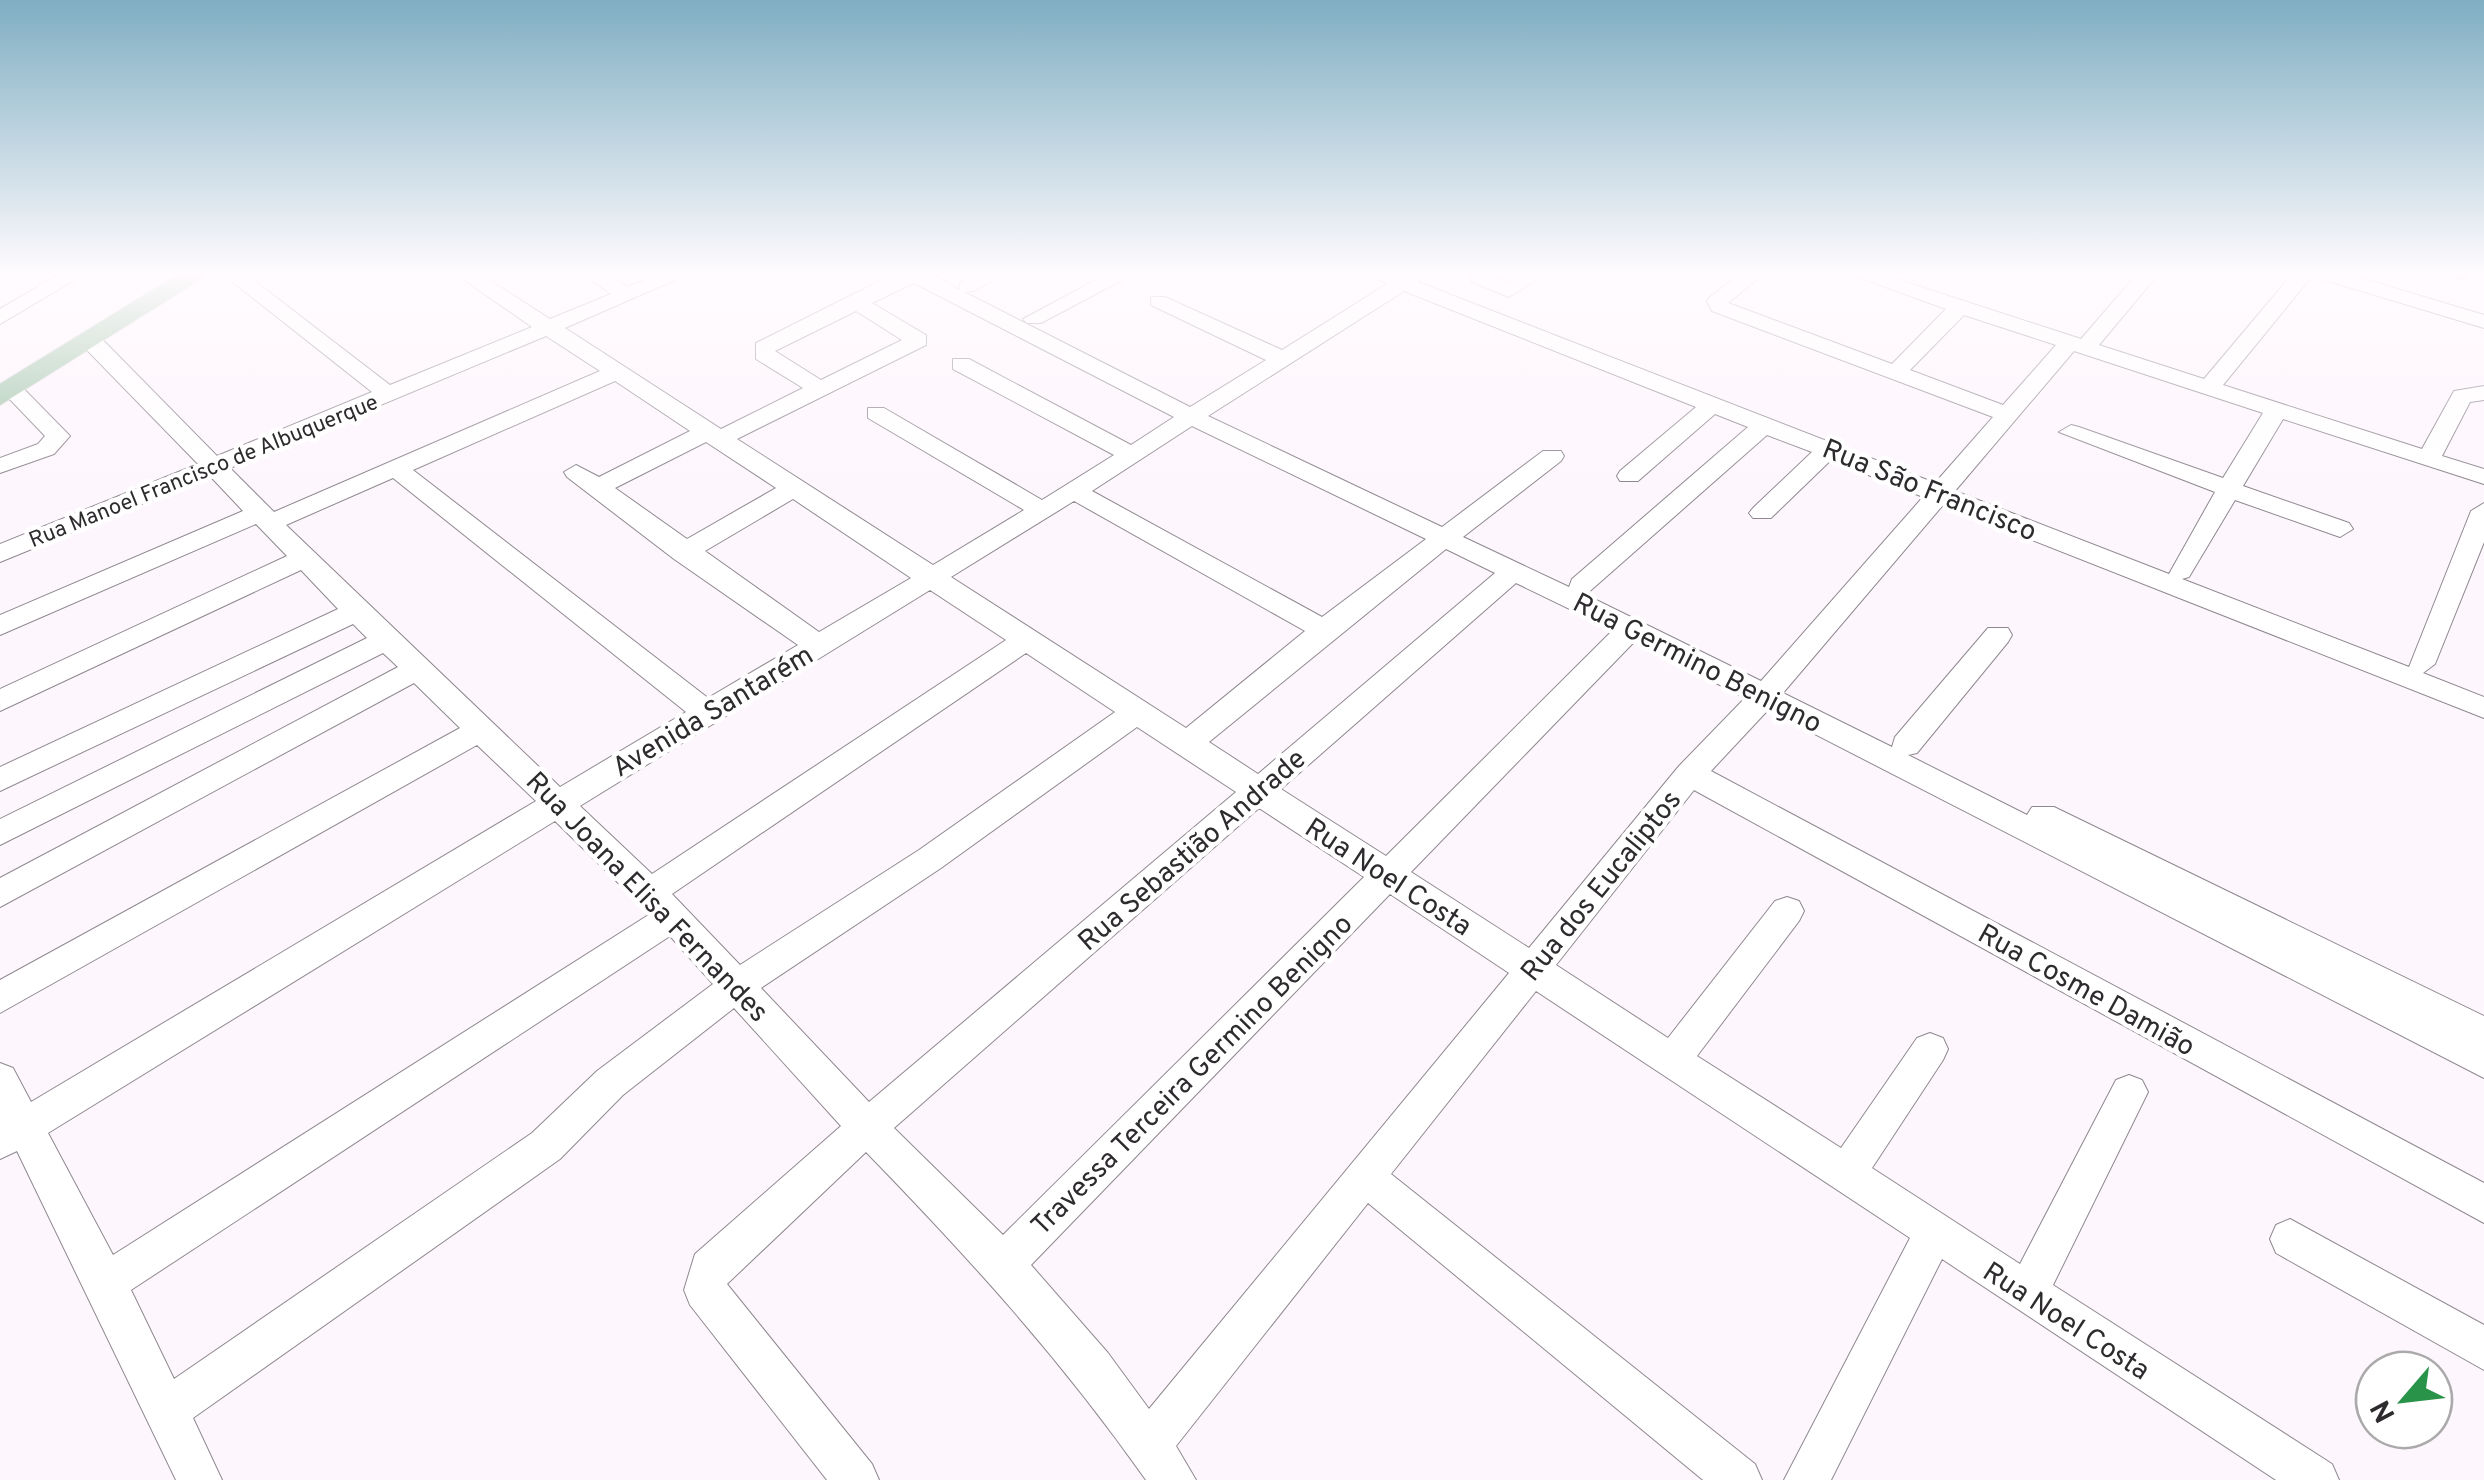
<svg xmlns="http://www.w3.org/2000/svg" width="2484" height="1480" font-family="Overpass,sans-serif">
	<rect width="100%" height="100%" fill="#fef6fd"/>
	<g fill="none" stroke-linecap="round" stroke-linejoin="round">
		<g stroke="#8f888f" stroke-width="2">
			<g id="minor">
				<path d="M63,272H88L0,324V309Z"/>
				<path d="M220,272H243L390,385L532,327L453,272H477L550,319L611,294L580,272H605L628,287L665,272H693L565,328L721,429L803,388L756,359V343L898,272H930L959,290L960,283L980,272H1006L974,291L964,292L1190,407L1266,360L1151,305V297H1165L1282,350L1387,284L1365,272H1430L1418,282L1935,483L1993,417L1712,311L1707,301L1710,297L1743,272H1766L1728,303L1892,364L1946,309L1844,272H1875L2081,339L2139,272H2160L2099,345L2204,379L2294,272H2341L2484,315V328L2312,276L2223,385L2422,449L2454,391L2484,386V400L2470,402L2442,456L2484,469V484L2283,419L2243,486L2349,523L2353,529L2340,537L2235,500L2189,577L2182,579L2409,667L2471,511L2484,503V542L2435,664L2423,673L2484,697V718L1943,505L1783,693L1892,747L1895,737L1988,628H2008L2012,635L2008,642L1917,753L1908,755L2027,815L2032,807H2054L2484,1016V1078L1768,710L1711,771L2484,1183V1223L1694,790L1556,965L1668,1038L1775,901L1787,897L1799,901L1804,911L1799,921L1697,1056L1841,1148L1917,1038L1930,1033L1943,1038L1948,1049L1943,1060L1872,1168L2020,1264L2116,1080L2129,1075L2142,1080L2148,1092L2053,1285L2332,1464L2339,1480H2276L1942,1259L1831,1480H1784L1910,1238L1536,991L1391,1174L1755,1464L1762,1480H1703L1368,1203L1176,1446L1196,1480H1146C1061,1359 969,1258 866,1152L727,1284L872,1464L879,1480H827L690,1305L684,1290L695,1254L841,1126L734,1008L623,1095L560,1159L193,1418L222,1480H176L17,1151L0,1159V1063L13,1068L31,1102L536,801L477,745L0,1013V980L460,728L414,683L0,907V878L398,667L383,653L0,845V819L367,638L353,624L0,791V767L338,609L301,570L0,711V689L287,556L256,524L0,635V615L243,511L210,476L0,562V544L198,464L82,345V335H98L217,456L372,392ZM914,283L1174,417L1131,445L969,359H953V369L1114,455L1042,500L884,408H868V418L1024,510L933,565L737,439L926,345V335L872,303ZM1404,291L1696,407L1620,471L1617,476L1620,481H1638L1715,414L1748,427L1572,579L1569,587L1463,537L1561,461L1564,456L1561,451H1543L1442,527L1208,416ZM856,311L902,340L821,380L775,351ZM1964,315L2056,345L2003,405L1910,370ZM546,336L600,371L274,512L230,468ZM2074,351L2263,413L2223,478L2079,427L2071,425L2059,432L2215,492L2169,574L1955,491ZM615,381L690,431L599,477L576,465L564,472L567,477L674,559L798,645L708,698L413,470ZM1192,426L1426,539L1322,617L1092,491ZM1767,435L1812,452L1753,508L1749,513L1753,518H1771L1831,460L1923,497L1761,681L1582,593L1590,591ZM706,442L776,488L687,539L615,488ZM393,478L686,712L560,787L286,525ZM793,499L911,578L819,632L705,551ZM1074,501L1305,631L1186,728L951,577ZM1446,549L1495,573L1258,774L1209,742ZM1516,583L1613,630L1386,856L1281,789ZM930,590L1006,640L652,874L580,806ZM1635,641L1745,698L1679,766L1529,948L1411,872ZM1026,653L1115,712L919,850L740,965L672,894ZM1137,727L1236,792L869,1102L761,988L941,868ZM1259,808L1364,877L1003,1235L894,1128ZM555,821L650,914L113,1255L48,1133ZM1390,894L1509,973L1149,1409L1108,1353L1031,1265ZM670,936L713,984L597,1071L532,1133L174,1379L131,1290Z"/>
				<path d="M1111,272H1137L1041,323H1027L1023,319Z"/>
				<path d="M1472,272H1492L1490,275L1508,283L1525,272H1549L1509,297L1472,282Z"/>
				<path d="M11,382L19,384L70,436L54,454L0,473V458L38,444L45,436L0,389Z"/>
				<path d="M2290,1219L2484,1325V1370L2276,1253L2270,1239L2276,1225Z"/>
			</g>
		</g>
		<g stroke="#d5d5d5" stroke-width="2">
			<path id="major" d="M182,272H212L0,405V384Z"/>
		</g>
		<use href="#minor" fill="#fff" fill-rule="evenodd"/>
		<use href="#major" fill="#a4c7ac" fill-rule="evenodd"/>
	</g>
	<path fill="#a9a3a9" d="M2440,272H2475L2461,280Z"/>
	<path fill="#8a8489" d="M2466,272H2475L2461,280Z"/>
	<linearGradient id="sky" x2="0" y2="1"><stop stop-color="#7faec2"/><stop offset="0.57" stop-color="#fffbfe"/><stop offset="1" stop-color="#fffbfe" stop-opacity="0"/></linearGradient>
	<rect width="2484" height="480" fill="url(#sky)"/>
	<g text-anchor="middle" stroke-width="9" stroke-linejoin="round" paint-order="stroke">
		<g font-size="22" fill="#2e2b2e" stroke="#fff">
			<text transform="translate(203 470) rotate(-22)" y="8">Rua Manoel Francisco de Albuquerque</text>
		</g>
		<g font-size="28" fill="#2e2b2e" stroke="#fff">
			<text transform="translate(1930 489) rotate(22)" y="10">Rua São Francisco</text>
			<text transform="translate(1698 662) rotate(27)" y="10">Rua Germino Benigno</text>
			<text transform="translate(712 710) rotate(-31)" y="10">Avenida Santarém</text>
			<text transform="translate(1191 849) rotate(-41)" y="10">Rua Sebastião Andrade</text>
			<text transform="translate(1389 876) rotate(33)" y="10">Rua Noel Costa</text>
			<text transform="translate(1600 885) rotate(-51)" y="10">Rua dos Eucaliptos</text>
			<text transform="translate(648 896) rotate(46)" y="10">Rua Joana Elisa Fernandes</text>
			<text transform="translate(2087 989) rotate(29)" y="10">Rua Cosme Damião</text>
			<text transform="translate(1191 1074) rotate(-45)" y="10">Travessa Terceira Germino Benigno</text>
			<text transform="translate(2067 1320) rotate(33)" y="10">Rua Noel Costa</text>
		</g>
	</g>
	<g transform="translate(2404 1400) rotate(242)"><circle r="48" fill="#ffffff" stroke="#abaaab" stroke-width="2.5"/>
	<path d="M0-8L18 38L0 25L-18 38Z" fill="#29934a"/>
	<text y="-15" font-size="28" font-weight="bold" text-anchor="middle" fill="#2e2b2e">N</text>
	</g>
</svg>
